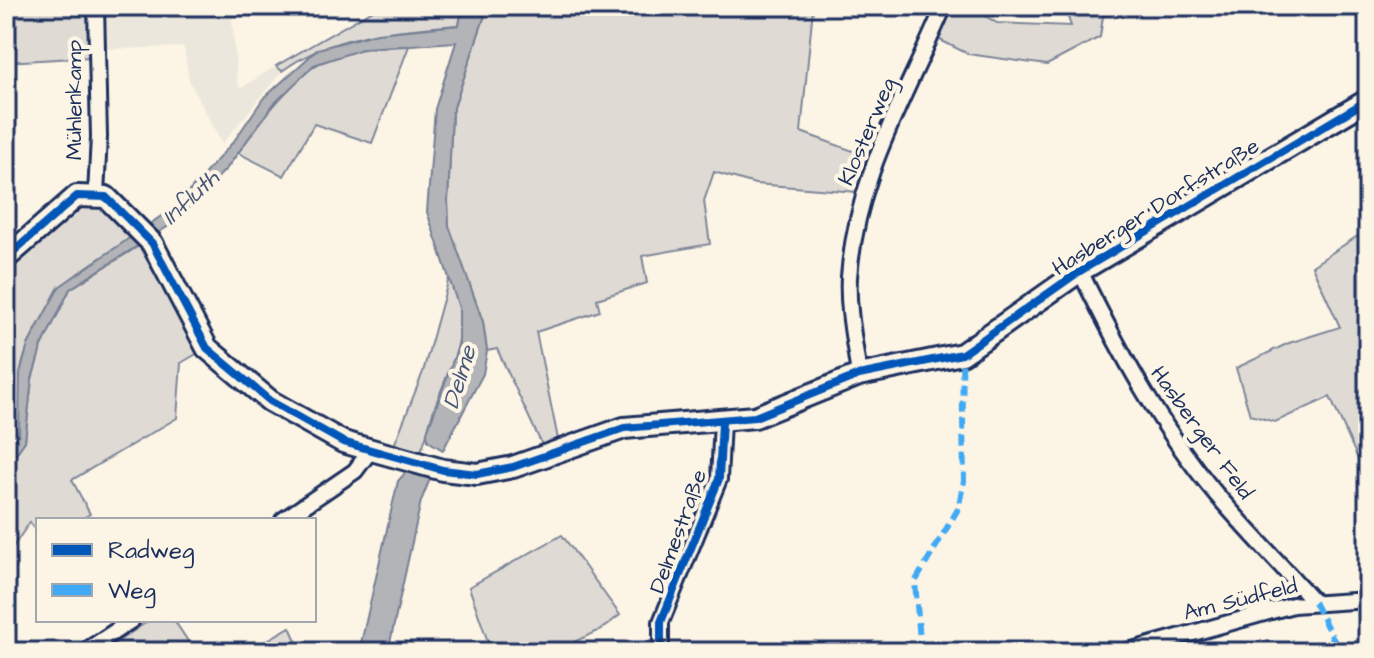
<svg xmlns="http://www.w3.org/2000/svg" width="1374" height="658" font-family="'Architects Daughter',sans-serif">
	<rect width="100%" height="100%" fill="#fcf5e5"/>
	<filter id="ink" filterUnits="userSpaceOnUse"><feTurbulence type="fractalNoise" baseFrequency=".0125" numOctaves="2"/><feDisplacementMap in="SourceGraphic" scale="16" xChannelSelector="R" yChannelSelector="G"/><feConvolveMatrix kernelMatrix="1 2 1 2 8 2 1 2 1" color-interpolation-filters="sRGB"/></filter>
	<g filter="url(#ink)">
		<path fill="#ece7dc" d="M102,6H231L237,81L241,88L276,66L282,71L222,144L189,80L184,47L107,49Z"/>
		<g fill="#dfdbd4" stroke="#7d8599" stroke-width="2">
			<path d="M6,6H88L91,57L6,62Z"/>
			<path d="M380,6H463L459,25C397,30 333,33 282,71L276,66Z"/>
			<path d="M488,6L813,8L801,132L867,156L857,192L755,184L714,172L704,201L710,244L642,256L647,283L597,299L600,311L536,332L558,439L542,445L497,349L487,351L483,322L449,226L448,201L452,113Z"/>
			<path d="M953,6H969L997,23L1071,26L1064,6H1138L1103,16L1100,37L1047,65L968,54L938,39Z"/>
			<path d="M409,46L372,143L314,124L284,176L238,153C258,125 297,71 329,58C355,48 382,47 409,46Z"/>
			<path d="M80,204H107L135,237C87,267 64,274 38,326C30,341 23,356 21,372C17,402 29,430 6,454V272Z"/>
			<path d="M1368,229V481L1330,397L1275,422L1250,415L1236,368L1289,343L1340,327L1312,266Z"/>
			<path d="M139,246L200,352L181,363L177,418L72,480L90,514L80,520H38V534L30,522L6,557V468L25,441L32,379L41,348L70,289Z"/>
			<path d="M449,278C475,332 451,361 434,409C428,425 427,440 419,455L393,448L423,372Z"/>
			<path d="M562,535L620,615L602,629L553,652H388L389,645H489L469,587Z"/>
			<path d="M150,620H174L195,652H102Z"/>
			<path d="M290,627L301,652H253L252,649Z"/>
		</g>
		<g fill="#b2b4b8" stroke="#767f94" stroke-width="2">
			<path d="M463,6H488L452,113L448,201L449,226L483,322L487,351L483,374L443,450L428,441L427,432L459,344V308L427,212L435,109L456,42L365,48L314,65L272,106L227,168L175,222L70,289L41,348L32,379L25,441L6,468V454L19,434L20,373L28,345L59,287L177,205L234,141L263,99L318,49L377,33L459,25Z"/>
			<path d="M423,453L438,459L421,501L388,652H359L398,481Z"/>
		</g>
		<g fill="none" stroke-linecap="round" stroke-linejoin="round">
			<g stroke="#1b2f5e" stroke-width="20">
				<g id="street">
					<path d="M96,194L99,137L96,6"/>
					<path d="M1080,271C1118,349 1160,427 1216,494C1248,531 1282,566 1314,602"/>
					<path d="M859,375C855,344 847,308 849,277C857,173 905,99 944,6"/>
					<path d="M283,520L355,471L370,451"/>
					<path d="M84,652L132,620"/>
					<path d="M661,652V622L719,479L722,422"/>
					<path d="M1125,652L1293,605L1368,600"/>
				</g>
			</g>
			<g stroke="#1b2f5e" stroke-width="26">
				<path id="secondary" d="M6,258L77,196L106,197L152,243L207,348L270,401L343,442L443,470L477,474L513,467L624,428L755,417L859,375L962,354L1080,271L1368,100"/>
			</g>
			<use href="#street" stroke="#fcf5e5" stroke-width="14"/>
			<use href="#secondary" stroke="#fcf5e5" stroke-width="20"/>
			<g stroke="#3fa9f5" stroke-width="6" stroke-dasharray="12 6" stroke-linecap="butt">
				<path d="M1314,602L1340,652"/>
				<path d="M921,652L915,582L958,509L964,481L962,354"/>
			</g>
			<g stroke="#fcf5e5" stroke-width="13">
				<g id="cycleway">
					<path d="M6,258L77,196L106,197L152,243L207,348L270,401L343,442L443,470L477,474L513,467L624,428L755,417L859,375L962,354L1080,271L1368,100"/>
					<path d="M661,652V622L719,479L722,422"/>
				</g>
			</g>
			<use href="#cycleway" stroke="#0057b8" stroke-width="8"/>
		</g>
	</g>
	<g text-anchor="middle" stroke-width="8" stroke-linejoin="round" paint-order="stroke">
		<g font-size="22" fill="#1b2f5e" stroke="#fcf5e5">
			<text transform="translate(73 100) rotate(-90)" y="8">Mühlenkamp</text>
			<text transform="translate(866 131) rotate(-67)" y="8">Klosterweg</text>
			<text transform="translate(1155 206) rotate(-32)" y="8">Hasberger Dorfstraße</text>
			<text transform="translate(1203 432) rotate(54)" y="8">Hasberger Feld</text>
			<text transform="translate(677 531) rotate(-70)" y="8">Delmestraße</text>
			<text transform="translate(1240 598) rotate(-14)" y="8">Am Südfeld</text>
		</g>
		<g font-size="24" font-style="italic" fill="#485779" stroke="#fcf5e5">
			<text transform="translate(190 197) rotate(-43)" y="8">Influth</text>
			<text transform="translate(459 377) rotate(-73)" y="8">Delme</text>
		</g>
	</g>
	<rect width="1374" height="658" fill="none" stroke="#fcf5e5" stroke-width="32"/>
	<rect x="16" y="16" width="1342" height="626" fill="none" stroke="#1b2f5e" stroke-width="3" filter="url(#ink)"/>
	<rect x="36" y="518" width="280" height="104" fill="#fcf5e5" stroke="#a2a6af" stroke-width="2"/>
	<rect x="52" y="544" width="40" height="12" fill="#0057b8" stroke="#a2a6af" stroke-width="2"/>
	<text x="108" y="558" font-size="24" fill="#1b2f5e">Radweg</text>
	<rect x="52" y="584" width="40" height="12" fill="#3fa9f5" stroke="#a2a6af" stroke-width="2"/>
	<text x="108" y="598" font-size="24" fill="#1b2f5e">Weg</text>
</svg>
